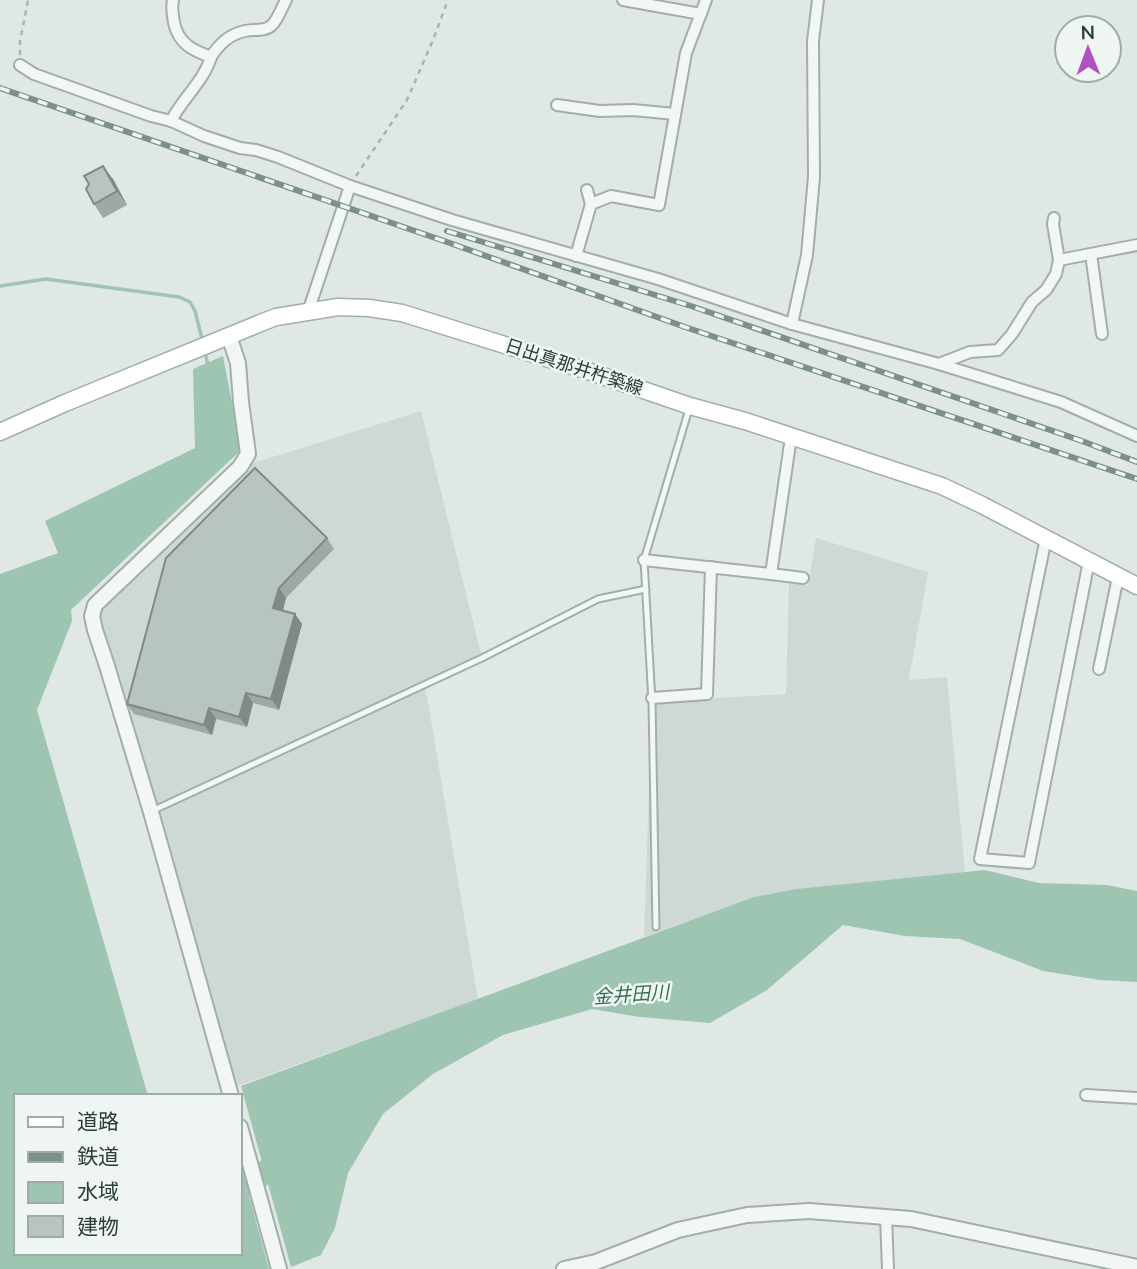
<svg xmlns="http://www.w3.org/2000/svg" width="1137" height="1269" font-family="Mulish,'Noto Sans JP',sans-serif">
	<rect width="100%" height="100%" fill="#e0e8e5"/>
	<g fill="#ced9d5">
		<path d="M421,411L482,658L425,685L478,999L229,1089L151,812L95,605L240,467Z"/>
		<path d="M816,538L928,572L909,680L947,677L965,872L796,889L754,897L644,937L652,702L786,694L789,584L808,585Z"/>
	</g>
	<g fill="#9ec4b2">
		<path d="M223,356L241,450L71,610L72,621L37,710L148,1096H16V1253H240V1162L269,1269H0V574L58,553L45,521L195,448L193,369Z"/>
		<path d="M985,870L1039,883L1107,885L1137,891V982L1100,980L1043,971L960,939L905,936L843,925L767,990L710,1023L640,1017L592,1009L503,1035L433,1074L383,1114L348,1173L335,1228L321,1255L291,1267L241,1086L754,897L796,889Z"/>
	</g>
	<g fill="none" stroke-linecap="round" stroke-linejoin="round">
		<g stroke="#9ec4b2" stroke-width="3.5">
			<path d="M0,286L46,279L179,297L190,302L195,311L203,343"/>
			<path d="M205,350L208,367"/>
		</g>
		<path stroke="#9ec4b2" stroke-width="23" d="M240,1186L258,1178L287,1154"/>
		<g stroke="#a2aeaa" stroke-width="9">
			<g id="service">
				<path d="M154,810L482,658L598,599L646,589"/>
				<path d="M656,927L652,702L644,560L689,409"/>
			</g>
		</g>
		<g stroke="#a2aeaa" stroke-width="14">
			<g id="minor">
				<path d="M623,0L701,14"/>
				<path d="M211,57C219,44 230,34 245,31C255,29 265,32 272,25C278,19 282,7 286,0"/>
				<path d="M20,65L34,74L151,116L171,121L204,136L240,148L256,150L278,157L350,186L452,220L658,279L792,324L939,364L1061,402L1137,436"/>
				<path d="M557,105L600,111L633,110L675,114"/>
				<path d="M171,121C182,99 204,81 211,57C192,50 179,44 174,23C173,15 171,8 173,0"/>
				<path d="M587,190L591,204"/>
				<path d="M1054,218L1053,224L1059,260"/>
				<path d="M1091,254L1102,334"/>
				<path d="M576,256L591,204L611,196L659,205L686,53L706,0"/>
				<path d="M308,312L350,186"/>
				<path d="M792,324L807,255L814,177L813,41L818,0"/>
				<path d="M939,364L970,352L998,350L1012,334L1032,302L1046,290L1056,274L1059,260L1137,245"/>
				<path d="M791,437L771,574L803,578"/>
				<path d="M1046,538L980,859L1029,863L1089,561"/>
				<path d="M644,560L771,574"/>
				<path d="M1099,669L1118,577"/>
				<path d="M652,698L707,694L711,567"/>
				<path d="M1086,1095L1137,1098"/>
				<path d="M886,1217L888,1269"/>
			</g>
		</g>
		<g stroke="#a2aeaa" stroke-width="18">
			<g id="tertiary">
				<path d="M229,336L238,363L241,402L248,454L240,467L95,605L92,616L95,630L107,666L151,812L231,1096"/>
				<path d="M240,1127L279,1269"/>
				<path d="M564,1269L596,1262L678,1230L747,1215L809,1211L911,1219L1137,1267"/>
			</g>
		</g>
		<g stroke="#a2aeaa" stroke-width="19">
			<path id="secondary" d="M0,432L65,403L263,322L276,317L338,307L369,308L402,313L585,370L690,406L745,421L942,486L982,505L1137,586"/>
		</g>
		<g stroke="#aab3b1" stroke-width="2.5" stroke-dasharray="5 5" stroke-linecap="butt">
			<path d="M20,55V42L28,0"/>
			<path d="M356,176L407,100L433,40L448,0"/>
		</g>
		<use href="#service" stroke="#f2f6f5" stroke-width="5"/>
		<use href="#minor" stroke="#f2f6f5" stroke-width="10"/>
		<use href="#tertiary" stroke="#f2f6f5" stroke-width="14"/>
		<use href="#secondary" stroke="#fff" stroke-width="16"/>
		<g stroke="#7b9088" stroke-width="6">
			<g id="rail">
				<path d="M0,88L447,242L685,327L1137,479"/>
				<path d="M447,231L691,306L1082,441L1137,462"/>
			</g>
		</g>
		<use href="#rail" stroke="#eff5f3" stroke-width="3.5" stroke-dasharray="10" stroke-linecap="butt"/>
	</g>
	<g fill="#9ea9a4">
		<path d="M113,179L127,205L103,218L94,204Z"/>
		<path d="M327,538L334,549L286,598L283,610L295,614L302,624L279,710L253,703L247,727L216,719L212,735L134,714L127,704Z"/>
	</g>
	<g fill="#818986">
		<path d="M103,166L113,179L127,205L117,191Z"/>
		<path d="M279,588L286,598L281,618L273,608Z"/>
		<path d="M295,614L302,624L279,710L271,699Z"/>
		<path d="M246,693L253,703L247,727L239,717Z"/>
		<path d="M209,708L216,719L212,735L204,725Z"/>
	</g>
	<g fill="#b8c4bf" stroke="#818986" stroke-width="2">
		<path d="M103,166L117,191L94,204L86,189L89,184L84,176Z"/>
		<path d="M255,468L327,538L279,588L273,608L295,614L271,699L246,693L239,717L209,708L204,725L127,704L166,558Z"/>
	</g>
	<g text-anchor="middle" stroke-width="5" stroke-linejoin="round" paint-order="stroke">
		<g font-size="18" fill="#2a3d37" stroke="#eff5f3">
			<text transform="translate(574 367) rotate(18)" y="6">日出真那井杵築線</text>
		</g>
		<g font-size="19" font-style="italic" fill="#386e56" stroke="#eff5f3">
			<text transform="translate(631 994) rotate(-4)" y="7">金井田川</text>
		</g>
	</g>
	<rect x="14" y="1094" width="228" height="161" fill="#eff5f3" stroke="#a0aba8" stroke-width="2"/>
	<rect x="28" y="1117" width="35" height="10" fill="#ffffff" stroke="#a0aba8" stroke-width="2"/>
	<text x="77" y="1129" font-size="21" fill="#2a3d37">道路</text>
	<rect x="28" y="1152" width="35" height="10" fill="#7b9088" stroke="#a0aba8" stroke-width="2"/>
	<text x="77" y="1164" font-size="21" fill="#2a3d37">鉄道</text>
	<rect x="28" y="1182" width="35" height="21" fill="#9ec4b2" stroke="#a0aba8" stroke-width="2"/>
	<text x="77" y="1199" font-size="21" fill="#2a3d37">水域</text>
	<rect x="28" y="1216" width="35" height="21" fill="#b8c4bf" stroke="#a0aba8" stroke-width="2"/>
	<text x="77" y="1234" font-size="21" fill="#2a3d37">建物</text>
	<g transform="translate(1088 49) rotate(359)"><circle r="33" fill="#eff5f3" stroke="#a0aba8" stroke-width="2"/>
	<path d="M0-5L12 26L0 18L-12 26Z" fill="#b150c1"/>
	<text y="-10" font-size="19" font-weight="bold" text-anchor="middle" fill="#2a3d37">N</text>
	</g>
</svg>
